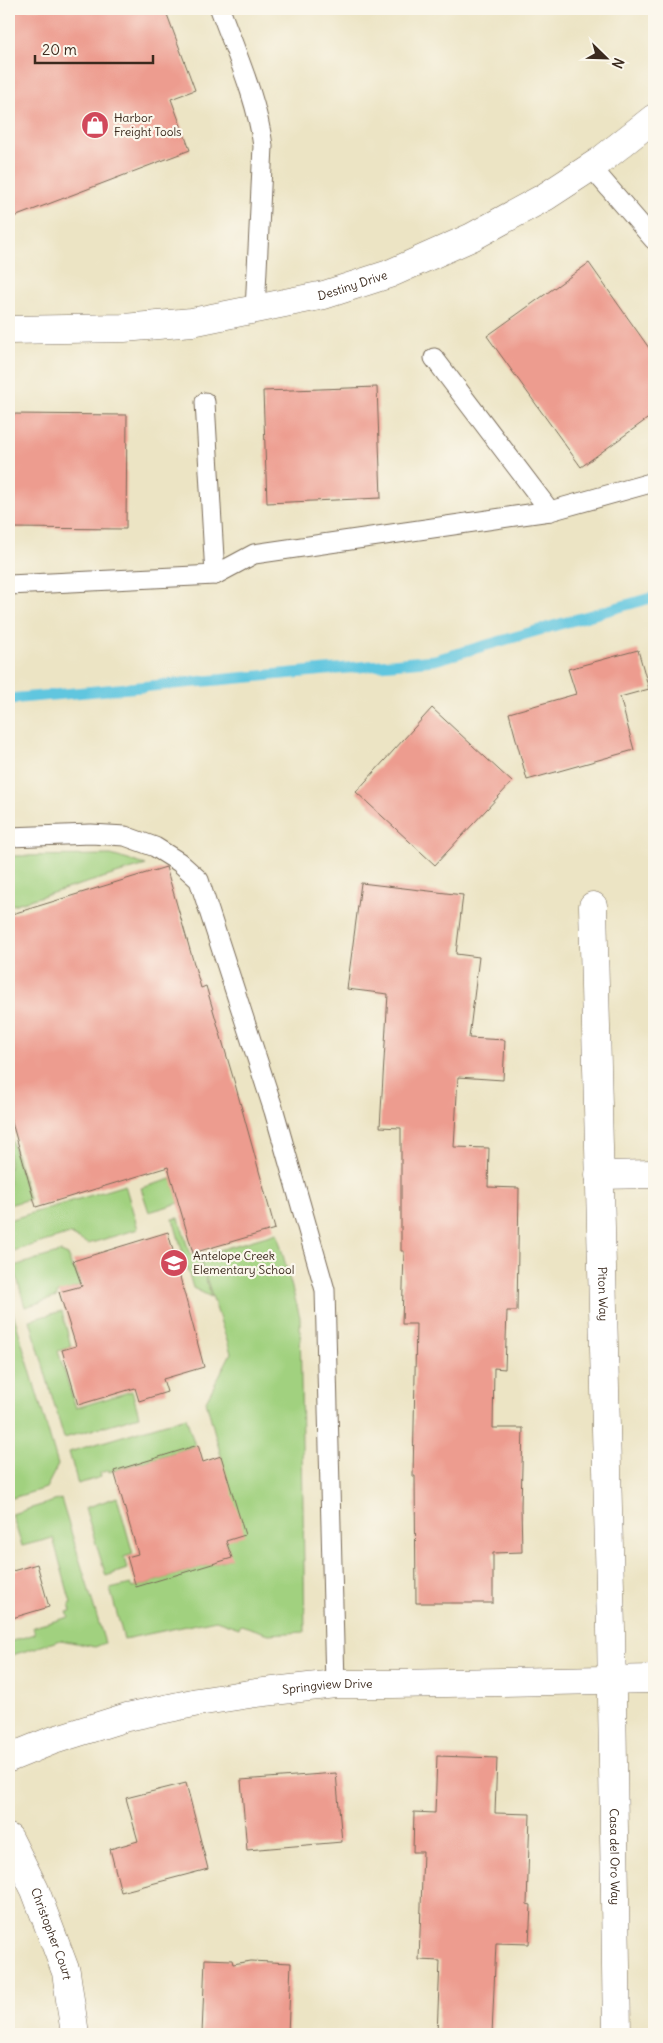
<svg xmlns="http://www.w3.org/2000/svg" width="663" height="2043" font-family="Delius,sans-serif">
	<rect width="100%" height="100%" fill="#fbf7ec"/>
	<filter id="ink" filterUnits="userSpaceOnUse"><feTurbulence type="fractalNoise" baseFrequency=".02" numOctaves="2"/><feDisplacementMap in="SourceGraphic" scale="10" xChannelSelector="R" yChannelSelector="G"/><feConvolveMatrix kernelMatrix="1 2 1 2 8 2 1 2 1" color-interpolation-filters="sRGB"/></filter>
	<filter id="wash" filterUnits="userSpaceOnUse"><feTurbulence type="fractalNoise" baseFrequency=".0096" numOctaves="4" result="noise"/><feDisplacementMap in="SourceGraphic" scale="20" xChannelSelector="R" yChannelSelector="G"/><feGaussianBlur stdDeviation="1.12" result="paint"/><feColorMatrix in="noise" values="0 0 0 0 0 0 0 0 0 0 0 0 0 0 0 0 0 1.4 0 .05"/><feComposite in="paint" operator="in"/></filter>
	<g filter="url(#wash)">
		<rect width="100%" height="100%" fill="#ece4c4"/>
		<g fill="#a1d17f" stroke="#6e7e4e">
			<path d="M111,855L146,865L9,906V856Z"/>
			<path d="M9,1132L29,1199L9,1205Z"/>
			<path d="M199,1171L186,1201L149,1212L141,1188Z"/>
			<path d="M125,1185L138,1229L88,1244L70,1234L10,1252L9,1220Z"/>
			<path d="M179,1218L190,1255L198,1253L211,1297L193,1288L173,1219Z"/>
			<path d="M277,1233L300,1317L305,1632L269,1634L241,1625L239,1628L216,1620L124,1639L110,1589L131,1584L133,1588L136,1587L231,1558L226,1541L221,1456L206,1401L231,1353L199,1256Z"/>
			<path d="M61,1252L68,1255L72,1269L75,1268L80,1286L57,1294V1297L25,1307L14,1266Z"/>
			<path d="M9,1299L58,1465L46,1488L9,1499Z"/>
			<path d="M62,1311L71,1347L58,1351L76,1408L132,1391L139,1416L64,1438L30,1320Z"/>
			<path d="M186,1417L195,1446L109,1472V1470L100,1473L101,1477L78,1484L69,1452Z"/>
			<path d="M117,1497L133,1554L124,1557L127,1569L106,1576L85,1508Z"/>
			<path d="M61,1499L105,1643L95,1647L61,1640L9,1656V1642L35,1634L33,1627L69,1617L67,1612L71,1611L69,1604L71,1603L53,1538L22,1546L12,1514Z"/>
		</g>
		<g fill="none" stroke-linecap="round" stroke-linejoin="round">
			<path stroke="#61c6df" stroke-width="11" d="M9,699L435,660L654,597"/>
		</g>
		<g id="blocks">
			<g fill="#ed9c8f">
				<path d="M9,9H165L195,90L171,99L190,150L9,219Z"/>
				<path d="M589,263L654,355V414L581,467L487,336Z"/>
				<path d="M377,387L381,498L267,503L263,391Z"/>
				<path d="M9,414L127,415L126,529L9,528Z"/>
				<path d="M638,650L649,689L620,697L634,750L527,780L509,713L576,694L568,669Z"/>
				<path d="M432,708L512,782L435,865L356,792Z"/>
				<path d="M166,867L201,988L206,986L235,1084L275,1229L193,1253L168,1167L36,1207L9,1112V915Z"/>
				<path d="M361,883L463,895L456,954L479,957L469,1038L505,1040L503,1080L458,1077L454,1147L489,1148L488,1187L519,1188L517,1311H507L505,1369L494,1368L493,1428H523L521,1506L522,1552L493,1553V1603H416L415,1476H413L416,1324H402L404,1251H401V1128L380,1127L388,994L347,989Z"/>
				<path d="M168,1232L204,1367L163,1379L167,1392L139,1401L135,1388L78,1405L62,1350L76,1346L59,1292L82,1286L73,1261Z"/>
				<path d="M198,1445L203,1462L221,1456L245,1535L226,1541L232,1558L136,1587L127,1557L138,1554L114,1471Z"/>
				<path d="M37,1564L49,1607L9,1619V1572Z"/>
				<path d="M437,1756L497,1758L495,1813L530,1814L527,1904L531,1905L529,1944L496,1943L492,2034H437L440,1961L419,1960L423,1852H413L414,1812L435,1813Z"/>
				<path d="M336,1773L342,1842L247,1850L241,1780Z"/>
				<path d="M186,1783L208,1869L121,1892L110,1849L138,1841L126,1798Z"/>
				<path d="M205,1959L232,1960L233,1964L251,1961L291,1963L288,2034H202Z"/>
			</g>
		</g>
	</g>
	<g filter="url(#ink)">
		<use href="#blocks" fill-opacity="0" stroke="#796b58" stroke-width="1"/>
		<g fill="none" stroke-linecap="round" stroke-linejoin="round">
			<g stroke="#796b58" stroke-width="21">
				<g id="service">
					<path d="M220,9C236,53 257,99 263,146L255,311"/>
					<path d="M591,167L654,240"/>
					<path d="M550,511L654,482"/>
					<path d="M215,575L254,554L550,511L434,358"/>
					<path d="M9,585L215,575L205,402"/>
					<path d="M9,837L91,834L125,836L155,847L179,862L199,880L274,1111L325,1290L335,1684"/>
				</g>
			</g>
			<g stroke="#796b58" stroke-width="29">
				<g id="minor">
					<path id="s1" d="M593,906L611,1629L617,2034"/>
					<path d="M599,1175L654,1174"/>
					<path id="s2" d="M9,1838L35,1890L66,1972L75,2034"/>
				</g>
			</g>
			<g stroke="#796b58" stroke-width="29">
				<g id="tertiary">
					<path id="s3" d="M9,330L124,328L192,322L324,295L389,274L472,237L545,197L600,161L654,118"/>
					<path id="s4" d="M9,1758L51,1741L127,1717L198,1702L256,1693L335,1684H393L654,1679"/>
				</g>
			</g>
			<use href="#service" stroke="#fff" stroke-width="19"/>
			<use href="#minor" stroke="#fff" stroke-width="28"/>
			<use href="#tertiary" stroke="#fff" stroke-width="28"/>
		</g>
	</g>
	<defs>
		<g id="shop-disc" transform="scale(1.4375)"><circle r="9.5" fill="#d1495b" stroke="#fbf7ec"/><path d="M-5-2.5h2.3a2.7 3.5 0 0 1 5.4 0H5L5.5 6h-11ZM-1.5-2.5h3a1.5 2.3 0 0 0-3 0Z" fill="#fff"/></g>
		<g id="school-disc" transform="scale(1.4375)"><circle r="9.5" fill="#d1495b" stroke="#fbf7ec"/><path d="M0-5L7-2L0 1L-7-2ZM-4 1L0 2.5L4 1V4Q0 6-4 4Z" fill="#fff"/></g>
	</defs>
	<g fill-rule="evenodd">
		<use href="#shop-disc" x="95" y="125"/>
		<use href="#school-disc" x="174" y="1263"/>
	</g>
	<g text-anchor="middle" stroke-width="4.5" stroke-linejoin="round" paint-order="stroke">
		<g font-size="12" fill="#3b2a1e" stroke="#fbf7ec" text-anchor="start">
			<text x="114" y="122">Harbor<tspan x="114" dy="14">Freight Tools</tspan></text>
			<text x="193" y="1260">Antelope Creek<tspan x="193" dy="14">Elementary School</tspan></text>
		</g>
		<g font-size="12" fill="#3b2a1e" stroke="#fbf7ec">
			<text dy="4" stroke="none"><textPath href="#s3" startOffset="348">Destiny Drive</textPath></text>
			<text dy="4" stroke="none"><textPath href="#s1" startOffset="388">Piton Way</textPath></text>
			<text dy="4" stroke="none"><textPath href="#s4" startOffset="328">Springview Drive</textPath></text>
			<text dy="4" stroke="none"><textPath href="#s1" startOffset="951">Casa del Oro Way</textPath></text>
			<text dy="4" stroke="none"><textPath href="#s2" startOffset="105">Christopher Court</textPath></text>
		</g>
	</g>
	<rect width="663" height="2043" fill="none" stroke="#fbf7ec" stroke-width="30"/>
	<g transform="translate(606 58) rotate(113)" stroke="#fbf7ec" stroke-width="4" paint-order="stroke">
	<path d="M0-4L9 19L0 12L-9 19Z" fill="#3b2a1e"/>
	<text y="-8" font-size="14" font-weight="bold" text-anchor="middle" fill="#3b2a1e">N</text>
	</g>
	<path d="M35 55v8h118v-8" fill="none" stroke="#3b2a1e" stroke-width="2.5"/>
	<text x="42" y="55" font-size="15" fill="#3b2a1e" stroke="#fbf7ec" stroke-width="4" paint-order="stroke">20 m</text>
</svg>
